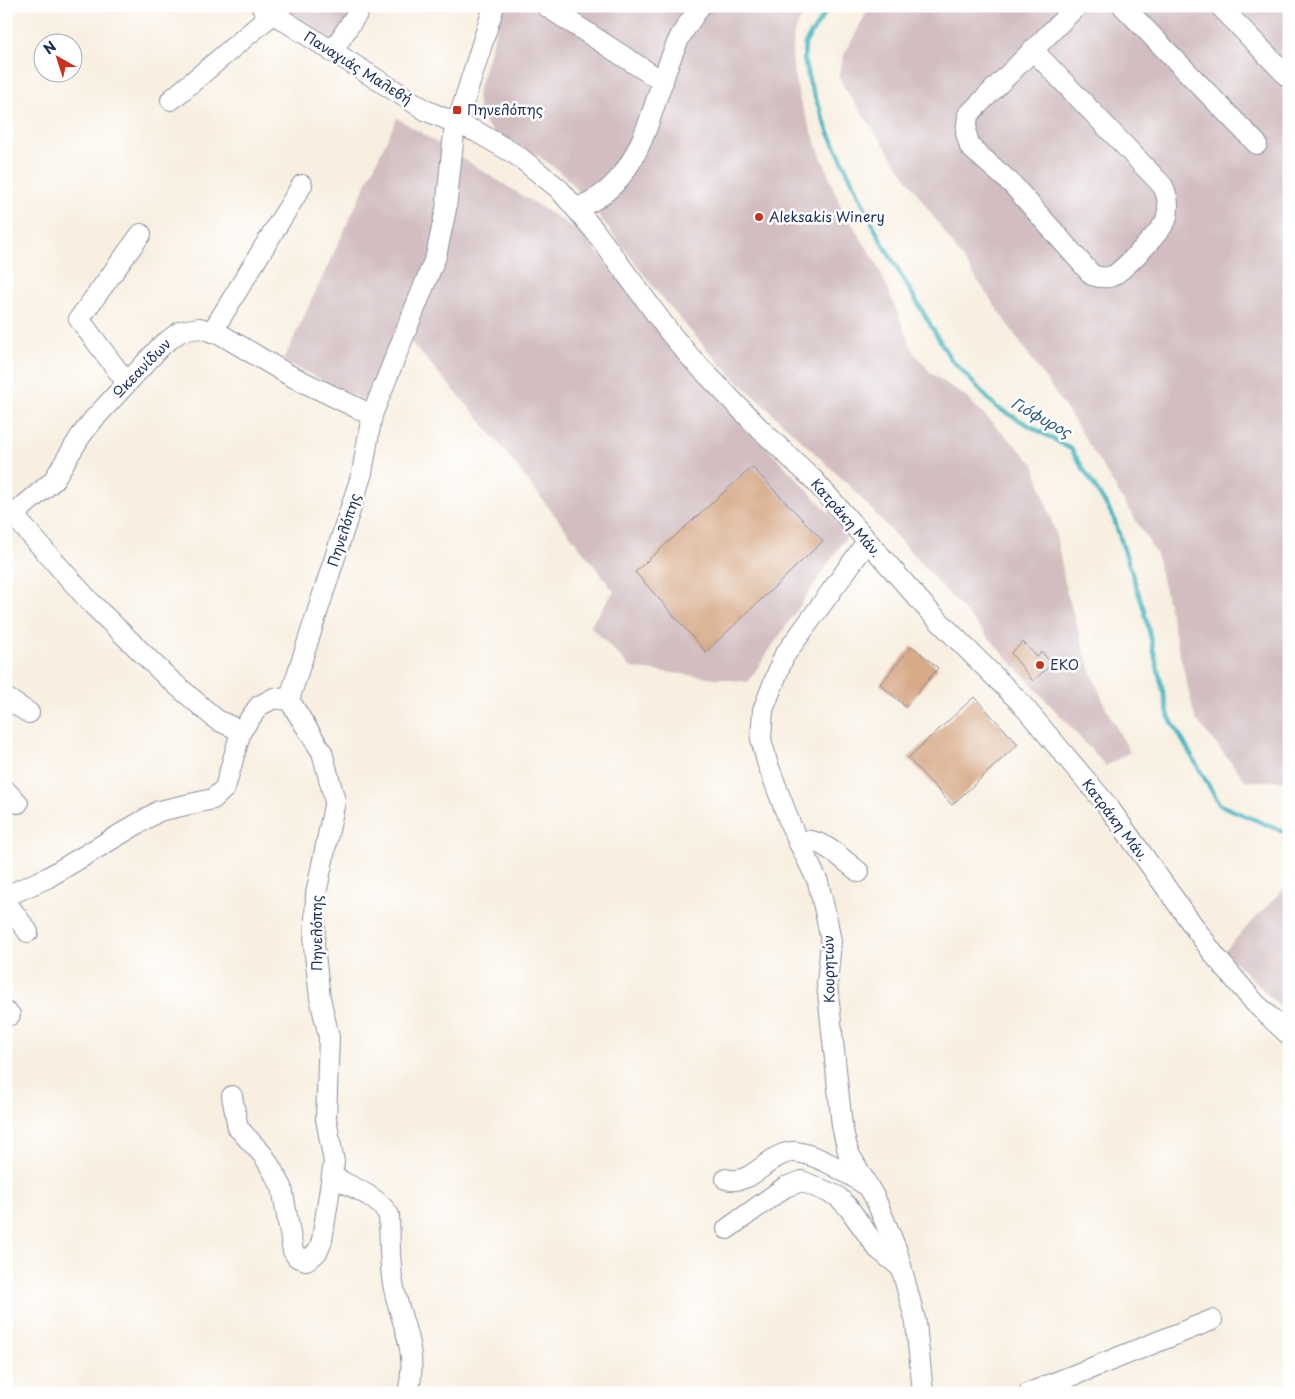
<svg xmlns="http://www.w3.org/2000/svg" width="1295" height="1399" font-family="'Playpen Sans',sans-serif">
	<rect width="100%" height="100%" fill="#fff"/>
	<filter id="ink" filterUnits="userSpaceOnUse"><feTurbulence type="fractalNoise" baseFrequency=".02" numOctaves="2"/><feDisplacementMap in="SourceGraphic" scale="10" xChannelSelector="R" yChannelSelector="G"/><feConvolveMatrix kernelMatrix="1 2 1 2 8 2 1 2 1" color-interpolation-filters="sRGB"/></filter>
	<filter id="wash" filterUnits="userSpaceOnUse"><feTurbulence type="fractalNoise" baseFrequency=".0096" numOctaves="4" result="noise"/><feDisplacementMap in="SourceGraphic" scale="20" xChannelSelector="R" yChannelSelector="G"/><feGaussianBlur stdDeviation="1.12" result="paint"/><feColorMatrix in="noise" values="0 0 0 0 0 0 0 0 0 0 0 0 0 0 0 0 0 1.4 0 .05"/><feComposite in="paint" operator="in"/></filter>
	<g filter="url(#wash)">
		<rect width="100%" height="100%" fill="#f8efe0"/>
		<g fill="#d2bec1">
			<path d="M280,6H369L341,47Z"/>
			<path d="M503,6H807L794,33L792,56L794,74L800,101L839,203L878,266L914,353L931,373L965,396L1034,464L1056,535L1067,593L1091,671L1105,706L1130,752L1106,766L851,487L730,374L704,346L657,292L602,220L565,176L539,156L493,132L487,125L479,112L477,95Z"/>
			<path d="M870,6H1289V781H1246L1195,718L1156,553L1073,419L846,90L839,76L844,55Z"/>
			<path d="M397,118L581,232L692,369L831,515L847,536L748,682L631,668L590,626L614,591L477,416L399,329L371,404L283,361Z"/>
			<path d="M1289,883V1016L1224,951Z"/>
		</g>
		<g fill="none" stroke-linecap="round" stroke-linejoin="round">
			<path stroke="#48b6c1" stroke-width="4.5" d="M830,6L805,43L804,59L810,84L829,133L880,239L950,358L996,407L1071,449L1113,516L1144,610L1169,717L1220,805L1289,834"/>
		</g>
		<g id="blocks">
			<g fill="#d7aa88">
				<path d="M752,467L823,541L706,652L635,572Z"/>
				<path d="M1023,642L1037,657L1042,652L1052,664L1033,681L1011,653Z"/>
				<path d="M912,646L938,668L906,707L880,684Z"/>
				<path d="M974,697L1018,744L952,805L908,758Z"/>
			</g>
		</g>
	</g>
	<g filter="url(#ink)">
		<use href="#blocks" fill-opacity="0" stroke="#8a8f9f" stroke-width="1"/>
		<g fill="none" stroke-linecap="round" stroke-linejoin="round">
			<g stroke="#8a8f9f" stroke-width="22">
				<g id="minor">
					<path d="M261,6L427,111L477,132L518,156L559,189L594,230L670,333L692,359L761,430L813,479L929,611L1019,701L1107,805L1215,956L1255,1003L1289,1035"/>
					<path d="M546,6L663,82"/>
					<path d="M1123,6L1257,144"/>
					<path d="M1220,6L1289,78"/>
					<path d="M1033,50L1163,186C1168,198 1170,208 1166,220C1162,230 1121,273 1112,276C1105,279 1098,277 1092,275L1012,184L970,147L966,133L968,115L1077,6"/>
					<path d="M332,52L362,6"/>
					<path d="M171,100L282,6"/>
					<path d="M576,208C649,184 650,93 681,35C687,25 694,16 700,6"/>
					<path d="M212,332L302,185"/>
					<path d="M127,383L79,319L141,234"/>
					<path d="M14,516L92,604L167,677L217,720L241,731"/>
					<path d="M6,521L53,481L80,437L93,420L162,345L181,331L200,328L220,334L289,375L372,415"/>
					<path d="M867,542L784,656L763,710L761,739L767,762L791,826L818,882L827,920L831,942L827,984L842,1126L848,1152L875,1198L897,1251L916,1323L923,1393"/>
					<path d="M6,698L29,713"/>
					<path d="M289,700L362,473L372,415L436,256L446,209L454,133L494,6"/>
					<path d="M6,791L18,803"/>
					<path d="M798,842C819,834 844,861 859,872"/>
					<path d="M6,896L47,878L159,811L213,799L225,788L241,731L259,706L274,698L289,700L322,752L335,801L316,894L314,946L320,998L329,1037L326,1119L334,1162L322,1240C319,1251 316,1255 306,1260L297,1257L293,1251L282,1187L264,1156L238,1128L232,1096"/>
					<path d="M6,902L28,932"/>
					<path d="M6,1012L10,1015"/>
					<path d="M333,1177C352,1187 377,1196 389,1215C390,1238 389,1261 393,1284C401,1325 419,1349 408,1393"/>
					<path d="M726,1179C752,1187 767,1154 792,1152C812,1151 849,1174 866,1185"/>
					<path d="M727,1229L785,1187L802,1181L837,1196L848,1207L878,1249L899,1266"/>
					<path d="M1029,1393L1212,1320"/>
				</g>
			</g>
			<use href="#minor" stroke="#fff" stroke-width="20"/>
		</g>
	</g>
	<g fill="#c8321e" stroke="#fff" stroke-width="2">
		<rect x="452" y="105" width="10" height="10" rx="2.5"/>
		<circle cx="759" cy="217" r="5"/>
		<circle cx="1040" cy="665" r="5"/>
	</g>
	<g text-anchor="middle" stroke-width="5" stroke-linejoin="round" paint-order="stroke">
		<g font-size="14" fill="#1b2f5e" stroke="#fff">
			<text transform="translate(358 68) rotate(32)" y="5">Παναγιάς Μαλεβή</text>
			<text transform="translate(142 368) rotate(-46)" y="5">Ωκεανίδων</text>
			<text transform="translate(846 518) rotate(49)" y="5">Κατράκη Μάν.</text>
			<text transform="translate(344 530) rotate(-72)" y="5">Πηνελόπης</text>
			<text transform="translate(1115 820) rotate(53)" y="5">Κατράκη Μάν.</text>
			<text transform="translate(317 933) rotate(-90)" y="5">Πηνελόπης</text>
			<text transform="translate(829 969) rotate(-91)" y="5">Κουρητών</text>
		</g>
		<g font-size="14" fill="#1b2f5e" stroke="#fff" text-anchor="start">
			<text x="467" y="115">Πηνελόπης</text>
			<text x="769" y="222">Aleksakis Winery</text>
			<text x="1050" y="670">EKO</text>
		</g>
		<g font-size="15" font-style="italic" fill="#2b5e81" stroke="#fff">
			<text transform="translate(1041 418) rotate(29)" y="5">Γιόφυρος</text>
		</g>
	</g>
	<rect width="1295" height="1399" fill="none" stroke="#fff" stroke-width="25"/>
	<g transform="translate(58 58) rotate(321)"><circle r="24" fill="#ffffff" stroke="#a4acbf"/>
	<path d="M0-4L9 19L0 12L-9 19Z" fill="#c8321e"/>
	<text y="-8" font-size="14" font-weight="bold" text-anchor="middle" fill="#1b2f5e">N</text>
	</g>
</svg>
